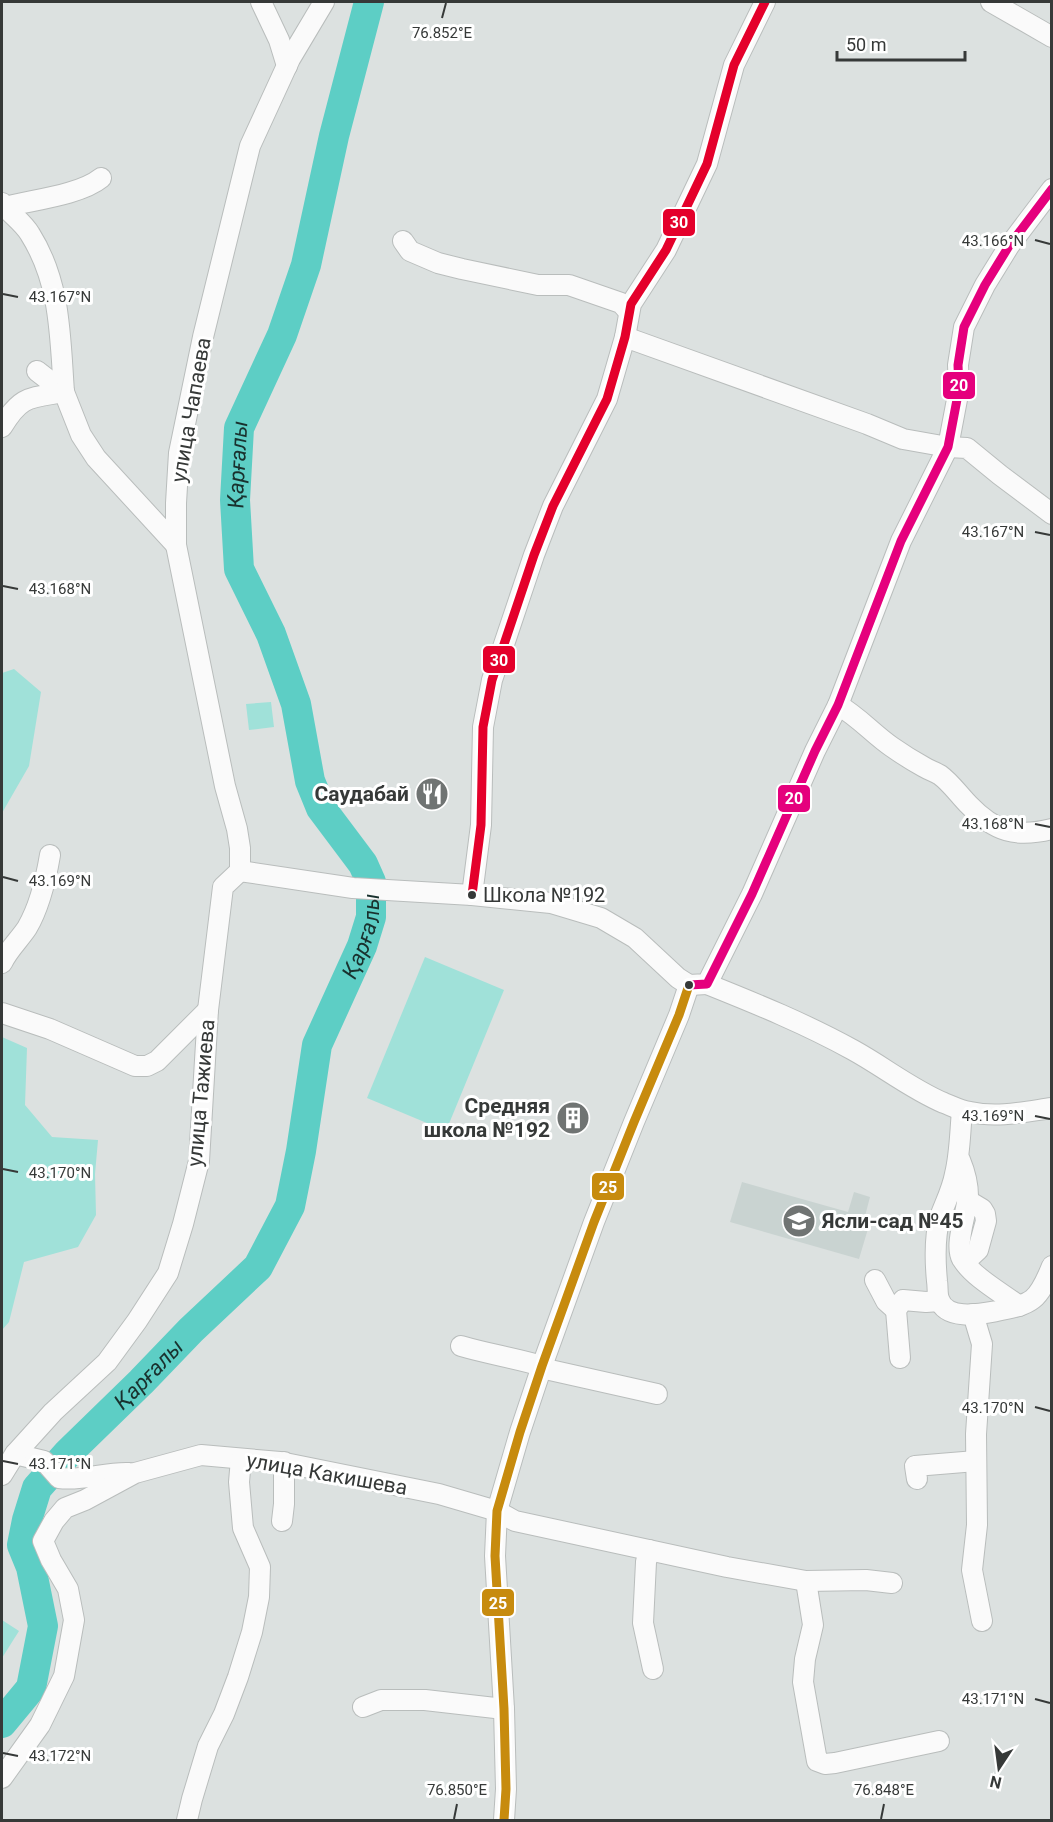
<svg xmlns="http://www.w3.org/2000/svg" width="1053" height="1822" font-family="Roboto,sans-serif">
	<rect width="100%" height="100%" fill="#dce1e0"/>
	<path fill="#c9d3d1" d="M742,1182L848,1212L854,1192L870,1197L864,1220L870,1222L859,1259L730,1222Z"/>
	<g fill="#a0e1d9">
		<path d="M14,669L41,692L29,766L2,813V673Z"/>
		<path d="M271,702L274,727L249,730L246,704Z"/>
		<path d="M425,957L504,990L446,1131L367,1098Z"/>
		<path d="M2,1037L27,1048L25,1105L52,1137L98,1140L95,1174L96,1215L78,1247L24,1262L9,1322L2,1330Z"/>
		<path d="M2,1620L19,1631L2,1658Z"/>
	</g>
	<g fill="none" stroke-linecap="round" stroke-linejoin="round">
		<path stroke="#5dcec5" stroke-width="30" id="s1" d="M2,1723L31,1688L43,1626L31,1567L22,1545L27,1520L37,1488L68,1453L141,1382L191,1330L258,1267L290,1206L301,1151L317,1045L362,946L371,917V882L363,864L321,808L310,781L296,704L271,634L239,569L235,500L239,428L282,335L306,265L334,136L369,2"/>
		<g stroke="#b9bdbc" stroke-width="22">
			<g id="minor">
				<path d="M261,2L279,40L287,66"/>
				<path d="M991,2L1052,37"/>
				<path d="M2,203C10,214 23,222 30,234C61,283 60,337 64,392"/>
				<path d="M5,207C32,200 80,195 101,178"/>
				<path d="M403,241L410,251L438,263L462,269L538,285H569L621,303L629,312"/>
				<path d="M625,337L867,424L903,439L948,447L967,448L1000,475L1052,514"/>
				<path d="M37,371L64,392"/>
				<path d="M2,427C21,395 30,398 64,392L81,435L96,458L176,545"/>
				<path d="M838,705C859,717 873,734 892,747C902,754 913,761 924,767C929,770 935,772 940,775C951,783 959,795 969,805C995,832 1016,838 1052,829"/>
				<path d="M240,871V848L237,829L225,786L176,545V503L179,453L203,337L250,146L290,59L324,2"/>
				<path d="M240,871L353,888L472,895L551,903L601,918L635,938L678,978L689,985"/>
				<path d="M472,895L481,825L483,727L492,680L534,555L553,506L607,399L625,337L631,304L666,250L707,164L734,65L765,2"/>
				<path d="M2,963C8,950 19,940 27,928C40,906 46,879 50,855"/>
				<path d="M707,984C757,1004 806,1024 853,1050C884,1067 911,1089 944,1103C952,1106 961,1111 970,1112C997,1118 1024,1112 1052,1108"/>
				<path d="M689,985L707,984L752,894L815,751L838,705L901,541L948,447L959,389L958,365L964,327L985,285L1009,246L1052,189"/>
				<path d="M2,1013L50,1029L135,1066H147L157,1061L208,1010"/>
				<path d="M962,1111C960,1132 960,1154 955,1174C952,1190 945,1203 940,1217C934,1238 935,1260 937,1281C938,1287 937,1294 939,1299C946,1321 980,1314 997,1311C1033,1304 1038,1301 1052,1266"/>
				<path d="M960,1160C965,1172 968,1183 968,1196C967,1212 954,1245 962,1259C974,1278 1002,1293 1019,1306"/>
				<path d="M965,1262L978,1250L986,1221L985,1214L982,1209L967,1200"/>
				<path d="M875,1280L886,1301L896,1310"/>
				<path d="M973,1314L982,1344L976,1434L977,1525L972,1570L982,1621"/>
				<path d="M461,1346C488,1354 515,1358 542,1366"/>
				<path d="M900,1358L896,1310L903,1300L926,1302L939,1301"/>
				<path d="M541,1368L657,1394"/>
				<path d="M15,1454L44,1461L59,1478C83,1481 105,1472 129,1473"/>
				<path d="M2,1475L15,1454L53,1412L107,1362L137,1321L168,1273L183,1224L199,1161L208,1010L223,887L240,871"/>
				<path d="M917,1479L915,1466L976,1461"/>
				<path d="M282,1521L284,1504V1462"/>
				<path d="M649,1550L646,1562L643,1623L653,1669"/>
				<path d="M806,1581L813,1625L805,1659L803,1682L817,1761L825,1764L835,1763L939,1741"/>
				<path d="M363,1707L381,1700H425L504,1709"/>
				<path d="M2,1778L40,1725L64,1676L74,1620L68,1589L51,1560L43,1541L54,1521L65,1508L85,1500L135,1473L201,1455L280,1462L439,1494L497,1511L515,1521L727,1567L806,1581L866,1580L892,1583"/>
				<path d="M187,1820L192,1799L208,1746L224,1714L238,1677L252,1632L259,1597L260,1567L243,1528L239,1482L241,1459"/>
				<path d="M504,1820L506,1789L504,1709L495,1556L497,1511L520,1432L542,1366L594,1222L634,1122L679,1015L689,985"/>
			</g>
		</g>
		<use href="#minor" stroke="#fafafa" stroke-width="20"/>
		<g stroke="#fff" stroke-width="14">
			<path id="bus-1" d="M504,1820L506,1789L504,1709L495,1556L497,1511L520,1432L542,1366L594,1222L634,1122L679,1015L689,985"/>
		</g>
		<g stroke="#fff" stroke-width="14">
			<path id="bus-2" d="M472,895L481,825L483,727L492,680L534,555L553,506L607,399L625,337L631,304L666,250L707,164L734,65L765,2"/>
		</g>
		<g stroke="#fff" stroke-width="14">
			<path id="bus-3" d="M689,985L707,984L752,894L815,751L838,705L901,541L948,447L959,389L958,365L964,327L985,285L1009,246L1052,189"/>
		</g>
		<use href="#bus-1" stroke="#c78b0e" stroke-width="9"/>
		<use href="#bus-2" stroke="#e4002b" stroke-width="9"/>
		<use href="#bus-3" stroke="#e5007d" stroke-width="9"/>
	</g>
	<path fill="none" stroke="#363938" stroke-width="2" d="M442,18L446,3M1035,240L1050,244M3,294L18,297M1035,532L1050,535M3,586L18,589M1035,824L1050,827M3,877L18,881M1035,1116L1050,1119M3,1169L18,1172M1035,1407L1050,1411M3,1461L18,1464M1035,1699L1050,1703M3,1753L18,1756M454,1819L457,1804M881,1819L884,1804"/>
	<defs>
		<g id="restaurant-disc" transform="scale(1.725)"><circle r="9.5" fill="#707473" stroke="#fff"/><path d="M-5-6h1v4h1v-4h1v4h1v-4h1v5L-1.5 .5V6h-2V.5L-5-1ZM5-6V6H3V1.5H1.5Q1.5-4 5-6Z" fill="#fff"/></g>
		<g id="building-disc" transform="scale(1.725)"><circle r="9.5" fill="#707473" stroke="#fff"/><path d="M-4-6H4V6H1V3H-1V6H-4ZM-2.5-4.3h1.7v1.8h-1.7ZM.8-4.3h1.7v1.8H.8ZM-2.5-1h1.7V.8h-1.7ZM.8-1h1.7V.8H.8Z" fill="#fff"/></g>
		<g id="school-disc" transform="scale(1.725)"><circle r="9.5" fill="#707473" stroke="#fff"/><path d="M0-5L7-2L0 1L-7-2ZM-4 1L0 2.5L4 1V4Q0 6-4 4Z" fill="#fff"/></g>
	</defs>
	<g fill-rule="evenodd">
		<use href="#restaurant-disc" x="432" y="794"/>
		<use href="#building-disc" x="573" y="1118"/>
		<use href="#school-disc" x="799" y="1221"/>
	</g>
	<g fill="#363938" stroke="#fff" stroke-width="2">
		<circle cx="472" cy="895" r="5"/>
		<circle cx="689" cy="985" r="5"/>
	</g>
	<g text-anchor="middle" stroke-width="6" stroke-linejoin="round" paint-order="stroke">
		<g font-size="20" fill="#363938" stroke="#fff" text-anchor="start">
			<text x="483" y="902">Школа №192</text>
		</g>
		<g font-size="21" fill="#363938" stroke="#fff">
			<text transform="translate(191 410) rotate(-80)" y="7">улица Чапаева</text>
			<text transform="translate(201 1093) rotate(-85)" y="7">улица Тажиева</text>
			<text transform="translate(327 1474) rotate(10)" y="7">улица Какишева</text>
		</g>
		<g font-size="21" font-weight="bold" fill="#363938" stroke="#fff" text-anchor="end">
			<text x="409" y="801">Саудабай</text>
			<text x="550" y="1113">Средняя<tspan x="550" dy="24">школа №192</tspan></text>
			<text x="822" y="1228" text-anchor="start">Ясли-сад №45</text>
		</g>
		<g font-size="22" font-style="italic" fill="#19312e" stroke="#fff">
			<text dy="8" stroke="none"><textPath href="#s1" startOffset="1419">Қарғалы</textPath></text>
			<text dy="8" stroke="none"><textPath href="#s1" startOffset="915">Қарғалы</textPath></text>
			<text dy="8" stroke="none"><textPath href="#s1" startOffset="411">Қарғалы</textPath></text>
		</g>
	</g>
	<g font-size="15" text-anchor="middle" fill="#363938" stroke="#fff" stroke-width="6" stroke-linejoin="round" paint-order="stroke">
		<text x="442" y="38">76.852°E</text>
		<text x="993" y="246">43.166°N</text>
		<text x="60" y="302">43.167°N</text>
		<text x="993" y="537">43.167°N</text>
		<text x="60" y="594">43.168°N</text>
		<text x="993" y="829">43.168°N</text>
		<text x="60" y="886">43.169°N</text>
		<text x="993" y="1121">43.169°N</text>
		<text x="60" y="1178">43.170°N</text>
		<text x="993" y="1413">43.170°N</text>
		<text x="60" y="1469">43.171°N</text>
		<text x="993" y="1704">43.171°N</text>
		<text x="60" y="1761">43.172°N</text>
		<text x="457" y="1795">76.850°E</text>
		<text x="884" y="1795">76.848°E</text>
	</g>
	<g stroke="#fff" stroke-width="2">
		<rect x="662" y="208" width="34" height="29" rx="6" fill="#e4002b"/>
		<rect x="942" y="371" width="34" height="29" rx="6" fill="#e5007d"/>
		<rect x="482" y="645" width="34" height="29" rx="6" fill="#e4002b"/>
		<rect x="777" y="784" width="34" height="29" rx="6" fill="#e5007d"/>
		<rect x="591" y="1172" width="34" height="29" rx="6" fill="#c78b0e"/>
		<rect x="481" y="1588" width="34" height="29" rx="6" fill="#c78b0e"/>
	</g>
	<g font-size="16" text-anchor="middle" font-weight="bold" fill="#fff">
		<text x="679" y="228">30</text>
		<text x="959" y="391">20</text>
		<text x="499" y="666">30</text>
		<text x="794" y="804">20</text>
		<text x="608" y="1193">25</text>
		<text x="498" y="1609">25</text>
	</g>
	<rect width="1053" height="1822" fill="none" stroke="#363938" stroke-width="6"/>
	<g transform="translate(999 1768) rotate(193)" stroke="#ffffff" stroke-width="4.5" paint-order="stroke">
	<path d="M0-4.5L10 22L0 15L-10 22Z" fill="#363938"/>
	<text y="-9" font-size="16" font-weight="bold" text-anchor="middle" fill="#363938">N</text>
	</g>
	<path d="M837 51v9h128v-9" fill="none" stroke="#363938" stroke-width="3"/>
	<text x="846" y="51" font-size="18" fill="#363938" stroke="#ffffff" stroke-width="4.5" paint-order="stroke">50 m</text>
</svg>
